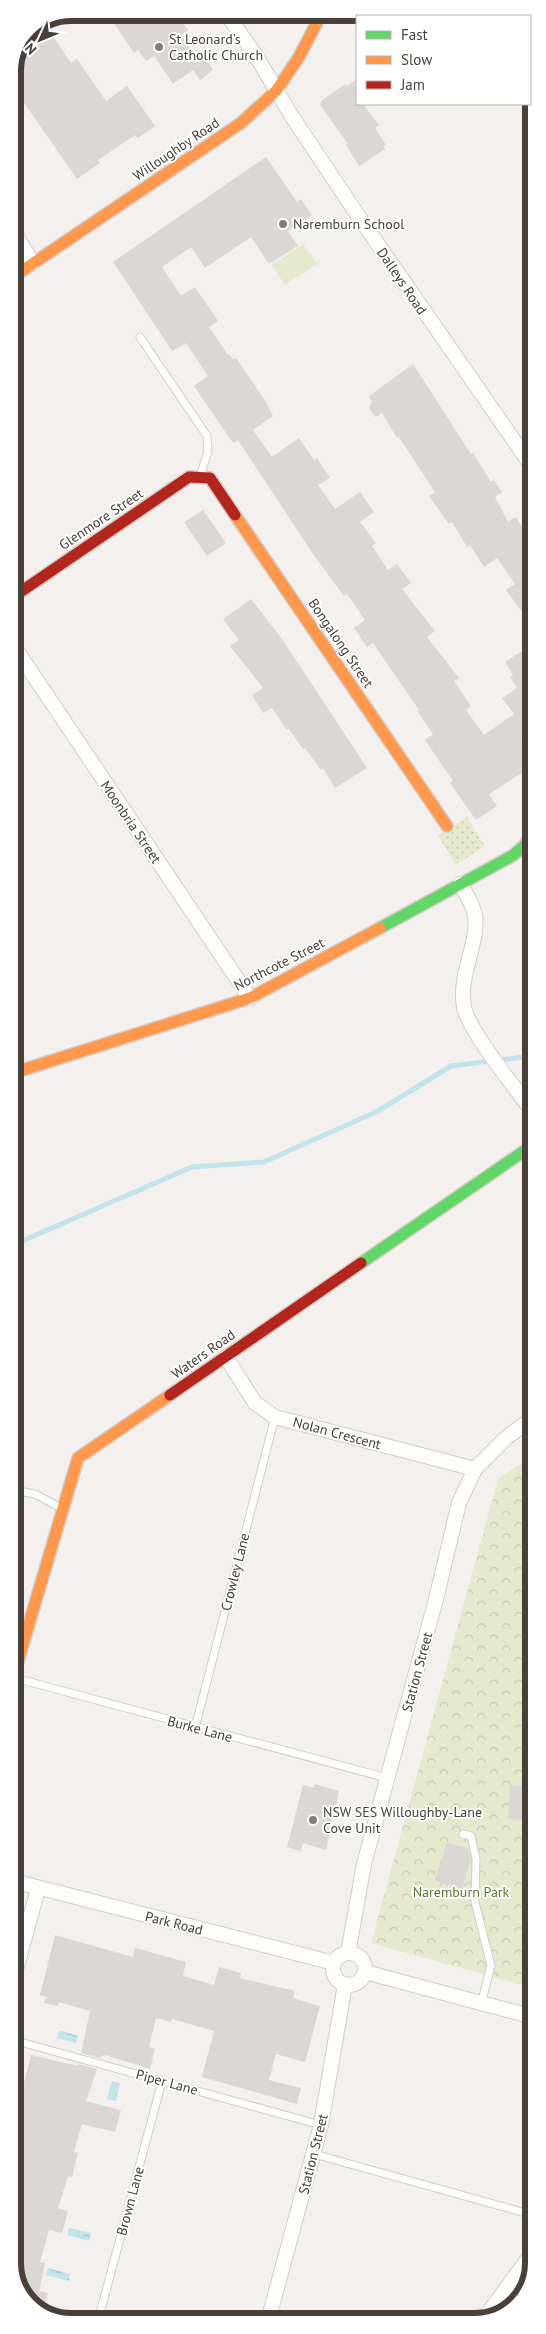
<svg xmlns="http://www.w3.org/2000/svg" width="546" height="2334" font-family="'PT Sans',sans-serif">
	<defs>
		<pattern id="park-crowns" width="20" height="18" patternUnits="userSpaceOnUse" patternTransform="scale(1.25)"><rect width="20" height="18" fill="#e5eacf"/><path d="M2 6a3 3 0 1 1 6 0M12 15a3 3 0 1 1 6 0" fill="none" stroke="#c6cab2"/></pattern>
		<pattern id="garden-dots" width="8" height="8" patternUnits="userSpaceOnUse" patternTransform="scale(1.25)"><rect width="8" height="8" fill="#e5eacf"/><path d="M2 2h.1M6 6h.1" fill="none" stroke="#c6cab2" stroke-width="1.8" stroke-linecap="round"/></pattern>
		<pattern id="water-ripples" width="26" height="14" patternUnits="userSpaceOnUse" patternTransform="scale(1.25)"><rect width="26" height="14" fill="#c1e4ed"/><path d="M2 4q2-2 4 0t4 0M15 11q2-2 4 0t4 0" fill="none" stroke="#a7c5cc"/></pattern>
	</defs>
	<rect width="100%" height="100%" fill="#f3f0ed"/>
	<path fill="#e5eacf" d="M303,244L317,264L285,285L272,265Z"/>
	<path fill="url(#park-crowns)" d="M533,1455V1988L371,1943L498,1479Z"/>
	<path fill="url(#garden-dots)" d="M467,817L485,846L456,865L438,836Z"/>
	<g fill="url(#water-ripples)">
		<path d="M59,2030L78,2036L76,2043L57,2038Z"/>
		<path d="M112,2081L120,2083L116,2101L107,2099Z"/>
		<path d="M69,2228L91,2233L89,2241L67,2235Z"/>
		<path d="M48,2268L70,2274L69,2281L46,2275Z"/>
	</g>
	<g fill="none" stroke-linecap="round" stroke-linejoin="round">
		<path stroke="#c1e4ed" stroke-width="5" d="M13,1245L192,1167L264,1162L378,1111L451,1066L533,1056"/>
	</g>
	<g fill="#dbd7d4">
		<path d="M107,13H176L188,30L181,35L199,62L205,58L213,70L200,80L193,70L173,84L154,56L146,61L138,50L134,53Z"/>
		<path d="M48,29L71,63L77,59L106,101L127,86L155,126L138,138L135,135L98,160L100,163L77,179L20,97L22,96L13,82L12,71L24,45Z"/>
		<path d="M357,79V104H363L379,125L375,128L386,145L383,146L385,149L359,166L346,145L348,144L320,105L321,101L345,84L347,86Z"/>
		<path d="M266,157L297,202L301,199L312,215L288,231L298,246L269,264L251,237L205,268L191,247L162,267L181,296L195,287L218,321L209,327L228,355L229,354L233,359L236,358L264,399L273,416L253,430L272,457L299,438L314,460L317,458L330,478L318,485L335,509L360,492L374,512L360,522L376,543L372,546L388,570L397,564L411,583L402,589L435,631L427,637L459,678L454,681L471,706L466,710L484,735L514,714L502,698L517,688L510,677L513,675L505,662L533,644V735L521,743L532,759L525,771L489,794L497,806L476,820L450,783L453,781L425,740L433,734L417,711L419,710L373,643L367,647L354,628L365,620L347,594L344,596L313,554L238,440L233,443L194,386L208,376L186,343L172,351L113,262Z"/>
		<path d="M413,364L471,454L473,453L491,482L494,480L502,492L495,497L508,522L516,517L533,544V627L506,590L515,584L497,558L484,567L470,545L467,547L452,522L449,524L429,496L435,492L399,437L397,438L382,413L375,417L369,408L372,402L369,396Z"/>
		<path d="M203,510L226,543L207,556L184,522Z"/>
		<path d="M251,599L282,639L367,768L335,788L323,768L321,770L305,748L303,749L289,729L287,730L272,708L263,713L252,695L263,688L230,646L239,640L223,619Z"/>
		<path d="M315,1784L339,1791L326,1850L303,1843L301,1851L287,1847L303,1785L314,1788Z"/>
		<path d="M510,1785L533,1787V1821L508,1819Z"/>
		<path d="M447,1842L468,1849L471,1860L462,1889L435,1880Z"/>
		<path d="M55,1935L133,1957L135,1948L186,1962L183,1976L214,1985L219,1967L241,1973L240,1978L295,1991L293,1998L320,2006L305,2062L276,2054L269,2080L301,2088L297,2104L202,2077L214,2031L172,2019L171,2022L156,2018L149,2047L155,2049L150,2069L105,2055L101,2056L100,2058L81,2053L90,2011L59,2002L58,2006L44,2003L46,1997L40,1995Z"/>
		<path d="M31,2055L78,2066V2064L97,2069L86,2101L121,2110L115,2132L82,2124L74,2152L78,2153L72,2177L68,2176L58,2208L68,2211L62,2233L49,2230L40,2262L45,2263L39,2291L48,2293L43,2311L32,2307L14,2274V2141L23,2108L18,2107Z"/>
	</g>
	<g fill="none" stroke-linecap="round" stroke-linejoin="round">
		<g stroke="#d1cecb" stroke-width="9">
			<g id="lane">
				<path d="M530,66L532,70"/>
				<path d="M140,337L207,436L208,451L200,477"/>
				<path d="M13,1490L35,1494L61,1508"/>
				<path d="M15,1678L387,1778"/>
				<path d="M195,1728L275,1417"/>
				<path d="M463,1834L471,1836L476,1859L475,1902L491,1966L481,2004"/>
				<path d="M13,2040L321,2125"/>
				<path d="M314,2154L533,2215"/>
				<path d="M98,2321L162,2081"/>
			</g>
		</g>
		<g stroke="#d1cecb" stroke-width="16">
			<g id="street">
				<path d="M226,13L258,59L291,115L359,217L533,468"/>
				<path d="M530,80L532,77"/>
				<path d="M13,231L33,263"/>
				<path d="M13,645L250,998"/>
				<path d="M460,884C466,894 473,904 475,916C479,943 458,975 464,1007C468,1030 517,1090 533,1112"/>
				<path d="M226,1357L255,1403L275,1417L475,1469"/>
				<path d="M13,1881L334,1963"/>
				<path d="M348,1953L364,1864L436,1599L459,1503L475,1469L506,1438L533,1418"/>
				<circle cx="349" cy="1969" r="16"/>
				<path d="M365,1972L533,2017"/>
				<path d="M13,1981L38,1889"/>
				<path d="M483,2320L533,2252"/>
				<path d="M268,2321L321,2125L345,1984"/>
			</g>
		</g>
		<g stroke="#d3cdc6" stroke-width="14">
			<g id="fast">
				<path d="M380,928L512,856L525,845L533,832"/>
				<path d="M361,1263L533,1145"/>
			</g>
		</g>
		<g stroke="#d3cdc6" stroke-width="14">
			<g id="slow">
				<path d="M13,277L241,123L276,91L299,57L322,13"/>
				<path d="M235,515L447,826"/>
				<path d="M13,1073L250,998L380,928"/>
				<path d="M13,1678L78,1458L170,1395"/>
			</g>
		</g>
		<g stroke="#d3cdc6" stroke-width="14">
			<g id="jam">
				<path d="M13,597L189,477L210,478L235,515"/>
				<path d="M170,1395L361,1263"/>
			</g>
		</g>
		<use href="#lane" stroke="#fdfdfc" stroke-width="7"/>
		<use href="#street" stroke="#fdfdfc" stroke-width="14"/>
		<use href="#fast" stroke="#63d668" stroke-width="11"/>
		<use href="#slow" stroke="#ff974d" stroke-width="11"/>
		<use href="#jam" stroke="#b3261e" stroke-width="11"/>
	</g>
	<g fill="#847e78" stroke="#fff" stroke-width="2">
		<circle cx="159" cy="47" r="5"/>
		<circle cx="283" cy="224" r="5"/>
		<circle cx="313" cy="1820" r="5"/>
	</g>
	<g text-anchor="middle" stroke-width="4" stroke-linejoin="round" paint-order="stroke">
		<g font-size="14" fill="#494039" stroke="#fff" text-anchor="start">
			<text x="169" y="44">St Leonard's<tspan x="169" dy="16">Catholic Church</tspan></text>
			<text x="293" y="229">Naremburn School</text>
			<text x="323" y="1817">NSW SES Willoughby-Lane<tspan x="323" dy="16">Cove Unit</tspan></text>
		</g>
		<g font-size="14" fill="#494039" stroke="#fff">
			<text transform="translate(176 149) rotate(-34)" y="5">Willoughby Road</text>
			<text transform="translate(402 281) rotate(56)" y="5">Dalleys Road</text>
			<text transform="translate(101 519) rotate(-34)" y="5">Glenmore Street</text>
			<text transform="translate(341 643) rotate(56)" y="5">Bongalong Street</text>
			<text transform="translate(131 822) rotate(56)" y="5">Moonbria Street</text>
			<text transform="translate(279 964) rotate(-27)" y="5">Northcote Street</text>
			<text transform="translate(203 1354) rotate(-35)" y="5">Waters Road</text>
			<text transform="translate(337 1433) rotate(15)" y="5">Nolan Crescent</text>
			<text transform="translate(235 1572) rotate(-76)" y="5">Crowley Lane</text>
			<text transform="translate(417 1672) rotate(-75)" y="5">Station Street</text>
			<text transform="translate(200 1729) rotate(15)" y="5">Burke Lane</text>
			<text transform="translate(174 1923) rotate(14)" y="5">Park Road</text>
			<text transform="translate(167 2082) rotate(15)" y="5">Piper Lane</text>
			<text transform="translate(313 2154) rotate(-76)" y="5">Station Street</text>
			<text transform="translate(130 2201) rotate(-75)" y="5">Brown Lane</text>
		</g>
		<g font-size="14" fill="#58782e" stroke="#fff">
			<text x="461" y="1897">Naremburn Park</text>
		</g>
	</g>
	<path d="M0 0H546V2334H0ZM71 21H475A50 50 0 0 1 525 71V2263A50 50 0 0 1 475 2313H71A50 50 0 0 1 21 2263V71A50 50 0 0 1 71 21Z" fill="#fff" fill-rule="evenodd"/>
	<path fill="none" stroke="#494039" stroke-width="6" d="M71 21H475A50 50 0 0 1 525 71V2263A50 50 0 0 1 475 2313H71A50 50 0 0 1 21 2263V71A50 50 0 0 1 71 21Z"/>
	<rect x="356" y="15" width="175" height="90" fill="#ffffff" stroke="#b6b3b0"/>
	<rect x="366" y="31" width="25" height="8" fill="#63d668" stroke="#b6b3b0"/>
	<text x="401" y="40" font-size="15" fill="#494039">Fast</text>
	<rect x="366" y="56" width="25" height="8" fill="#ff974d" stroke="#b6b3b0"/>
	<text x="401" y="65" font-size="15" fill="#494039">Slow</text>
	<rect x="366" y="81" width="25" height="8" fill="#b3261e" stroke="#b6b3b0"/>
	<text x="401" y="90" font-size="15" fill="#494039">Jam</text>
	<g transform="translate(40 40) rotate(226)" stroke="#ffffff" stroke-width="4" paint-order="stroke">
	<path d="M0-4L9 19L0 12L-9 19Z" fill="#494039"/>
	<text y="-8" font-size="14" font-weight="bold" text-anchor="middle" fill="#494039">N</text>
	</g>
</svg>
